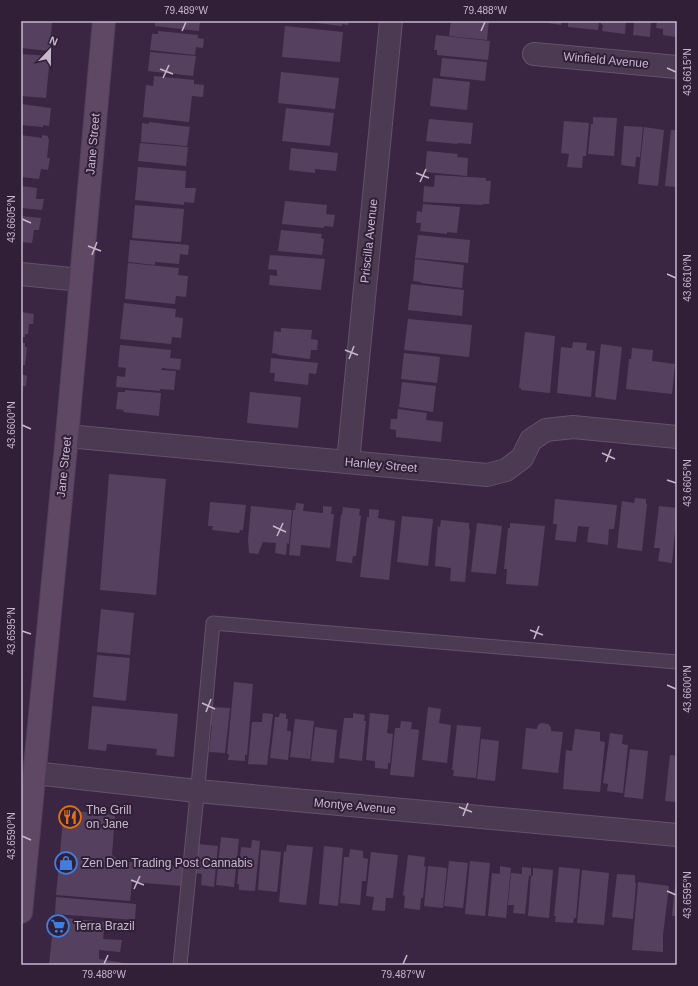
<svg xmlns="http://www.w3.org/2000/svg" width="698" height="986" font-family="Arial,sans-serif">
	<rect width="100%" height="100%" fill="#3a2642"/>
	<g fill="#56405f">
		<path d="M21,21H52L50,51L21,48Z"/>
		<path d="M155,21H200L199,31L155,26Z"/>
		<path d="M308,21H349L348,25L342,24V26L308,22Z"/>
		<path d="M451,21H489L487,40L449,36Z"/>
		<path d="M542,21H562L561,25L542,22Z"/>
		<path d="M568,21H599L598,30L568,27Z"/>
		<path d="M601,21H626L625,34L602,31L603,25L601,24Z"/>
		<path d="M634,21H651L650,37L633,35Z"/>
		<path d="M657,21H677L676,37L663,35V29L656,28Z"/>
		<path d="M285,26L343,32L340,62L282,57Z"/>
		<path d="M158,31L198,35V38L204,39L203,48L196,47L195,55L150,50L152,34H158Z"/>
		<path d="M436,35L490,41L488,60L437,55V50H434Z"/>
		<path d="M150,52L196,56L193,76L148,71Z"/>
		<path d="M21,54L50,56L46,98L21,96Z"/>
		<path d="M442,58L487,62L485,81L440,76Z"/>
		<path d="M281,72L339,78L335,109L278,103Z"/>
		<path d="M154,76L194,80V84L204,85L203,97L192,96L189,122L143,117L146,85L153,86Z"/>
		<path d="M433,78L470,82L467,110L430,106Z"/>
		<path d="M21,104L51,108L49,126L43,125V127L21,125Z"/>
		<path d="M286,108L334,113L330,146L282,141Z"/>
		<path d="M593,117L617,118L614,156L588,154L591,124H593Z"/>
		<path d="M429,119L473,123L471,144L458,143L457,144L426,141Z"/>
		<path d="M564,121L589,123L586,156H583L582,168L567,167L569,154L561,153Z"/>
		<path d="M149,122L190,127L187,146L141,142L142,123L149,124Z"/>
		<path d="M624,126L643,127L640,157H636L635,167L621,165Z"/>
		<path d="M644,127L664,130L658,186L638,184Z"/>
		<path d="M671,130H677V187L665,186Z"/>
		<path d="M21,135L42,138V135L48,136V139H49L47,158H50L48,170L41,169L39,179L21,177Z"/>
		<path d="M140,143L188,147L186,166L138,161Z"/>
		<path d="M291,148L338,153L336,171L315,169V173L289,170Z"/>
		<path d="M427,151L458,154L457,157L468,158L467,176L425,172Z"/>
		<path d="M138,167L186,171L185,188H196L194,203L184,202V205L135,200Z"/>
		<path d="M435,175L486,178V181H491L489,204H483V205L423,202L424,186L434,187Z"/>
		<path d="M21,186L37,188L36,199H44L42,210L21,208Z"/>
		<path d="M285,201L327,205L326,214L335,215L333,227L324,226V228L282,224Z"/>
		<path d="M423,204L460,207L457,233L447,232V234L420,231L421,223H416L417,211L422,212Z"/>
		<path d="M135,205L184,209L181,242L132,238Z"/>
		<path d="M21,216L41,218L39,230H34L32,243L21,242Z"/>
		<path d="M281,230L322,234L321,238L324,239L322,255L278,251Z"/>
		<path d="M418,235L470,240L468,263L415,258Z"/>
		<path d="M130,240L189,245L188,255L180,254L179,264L155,262V265L128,262Z"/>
		<path d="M270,255L325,259L321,290L269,285L270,275L277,276V270L268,269Z"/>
		<path d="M415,259L464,265L462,288L421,283V282L413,281Z"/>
		<path d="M128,263L179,268L178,275L188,276L186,297L176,296L175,304L125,299Z"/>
		<path d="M411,284L464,290L462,316L408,310Z"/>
		<path d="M124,303L176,309L175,317L183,318L181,338L172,337L171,344L120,339Z"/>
		<path d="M21,312L34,314L33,324H29L28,334H25V337H21Z"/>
		<path d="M408,319L472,325L469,357L404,350Z"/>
		<path d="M281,328L312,330L311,339L318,340L317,350H311L310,359L278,355V354L272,353L274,331L281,332Z"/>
		<path d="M525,332L555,336L550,393L521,390V388H519Z"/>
		<path d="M573,342L587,343L586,350L595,351L591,397L557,393L561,347L572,348Z"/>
		<path d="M21,343H25V347H27L25,365H23V368H21Z"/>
		<path d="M601,344L622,347L616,400L595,397Z"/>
		<path d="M120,345L171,350L170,358L181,359L180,370L162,368L161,370L176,371L174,390L160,389V391L116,387L117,376L125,377L126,368L118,367Z"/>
		<path d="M632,348L653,350L652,361L675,364L672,394L626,389L629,359H631Z"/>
		<path d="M404,353L440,357L437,383L401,379Z"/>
		<path d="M271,358L318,363L316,374L309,373L308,385L274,381L275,373H270Z"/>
		<path d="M21,374L27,376L26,386H23L22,394Z"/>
		<path d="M402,382L436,386L433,412L399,407Z"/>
		<path d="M125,390L161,393L159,416L123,412L124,410L116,409L118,392H125Z"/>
		<path d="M250,392L301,397L298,428L247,423Z"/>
		<path d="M398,409L427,413L426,420L443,422L441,442L396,437V430L390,429L391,419H397Z"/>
		<path d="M109,474L166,479L156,595L100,590Z"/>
		<path d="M635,498L646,499V504H647L642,551L617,548L622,501L634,503Z"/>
		<path d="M555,499L617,505L614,529H609L608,545L587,542L589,527L578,526L576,542L555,540L557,524H553Z"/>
		<path d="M210,502L246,505L243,530H240L239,533L212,530L213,526H208Z"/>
		<path d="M296,503L304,504L303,511L323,513V506L332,507L331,514H334L330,548L301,545L300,556L289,555L293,510H295Z"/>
		<path d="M251,506L292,510L289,544L287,543L286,555L275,553L276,543L263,542L258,554L249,553L248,540Z"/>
		<path d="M659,506L677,508L672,563L658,561L660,548H654Z"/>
		<path d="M343,507L360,509L359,515L361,516L356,556H353L352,563L336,561L341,514L342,515Z"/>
		<path d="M369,509L379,510L378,518L395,521L389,580L360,577L367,517H369Z"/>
		<path d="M402,516L433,519L428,566L397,562Z"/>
		<path d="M441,520L469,523V529H470L465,582L450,581L451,568L435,566L438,526L440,527Z"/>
		<path d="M477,523L502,526L496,574L471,572Z"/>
		<path d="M510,523L545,526L538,586L506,584L507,569H504L508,528H510Z"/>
		<path d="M101,609L134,613L130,655L97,652Z"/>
		<path d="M97,655L130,658L126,701L93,697Z"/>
		<path d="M234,682L253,684L247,755H245V761L228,760L229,754H227Z"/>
		<path d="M92,706L178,714L174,757L156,755L157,749L107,744L106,751L88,749Z"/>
		<path d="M211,707L230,708L225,753L209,752L212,725H209Z"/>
		<path d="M428,707L441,709L439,723L451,725L447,763L422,760Z"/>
		<path d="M263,713L273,714L267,765L248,764L252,722H262Z"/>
		<path d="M280,713L286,714V719H288L287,731H291L288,760L270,758L275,717H279Z"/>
		<path d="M353,713L365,715L364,721H366L362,761L339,758L344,718H353Z"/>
		<path d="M370,713L389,715L387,733L393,734L390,763H388V769L375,768V761L366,760Z"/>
		<path d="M295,719L314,721L310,759L290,757Z"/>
		<path d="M401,721L412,722L411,729L419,730L414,777L390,775L395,728H400Z"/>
		<path d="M541,723L548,724L551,727V731L563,732L558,773L522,769L526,728L537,729L538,725Z"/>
		<path d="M457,725L481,727L476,778L453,776L454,770H452Z"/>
		<path d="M315,727L337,730L334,763L311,761Z"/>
		<path d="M575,729L600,732V741L605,742L600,792L563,789L566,750L572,751Z"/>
		<path d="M610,733L623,735L622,744L628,745L623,793L607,791L608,784L603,783Z"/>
		<path d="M481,739L499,741L495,781L477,779Z"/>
		<path d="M630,749L648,751L643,799L624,797Z"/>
		<path d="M670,755L677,756V802L665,801Z"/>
		<path d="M64,810L115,815L112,855L120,861L184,867L182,886L132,882L130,901L56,895Z"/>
		<path d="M221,837L239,839L234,887L216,885Z"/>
		<path d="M252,840L260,841L255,891L239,890V884H237L241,847L251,848Z"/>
		<path d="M198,844L218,846L214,887L201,885L202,874L195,873Z"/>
		<path d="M287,845L313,847L306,905L279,902L284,851L286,852Z"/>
		<path d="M324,846L343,848L338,906L319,904Z"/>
		<path d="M350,849L363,851V858L368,859L366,881H362L360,905L340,903L344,857H349Z"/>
		<path d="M261,850L281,852L277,892L258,890Z"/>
		<path d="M371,852L398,855L393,898H386L385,911L372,910L374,897L366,896Z"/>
		<path d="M408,855L425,857L424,866L426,867L423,898H421L420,910L404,908L405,896L403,895Z"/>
		<path d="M449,861L468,863L463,908L444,906Z"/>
		<path d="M470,861L490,863L485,916L465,914Z"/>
		<path d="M428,866L447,868L443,908L424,906Z"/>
		<path d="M500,866L511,868L506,918L488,916L492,873L500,874Z"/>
		<path d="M522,867L531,868V876L529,875L525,914L513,913L514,905H508L511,873L522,874Z"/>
		<path d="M559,867L580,869L576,918H574L573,923L555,922L556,916H554Z"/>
		<path d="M533,868L553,870L549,918L528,916L531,876H533Z"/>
		<path d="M582,870L609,873L604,925L577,923Z"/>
		<path d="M617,874L635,875V883H636L633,919L612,917Z"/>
		<path d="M638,882L669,886L663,935V952L632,950Z"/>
		<path d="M675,886H677V916H672Z"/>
		<path d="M56,897L136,904L135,920L55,914Z"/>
		<path d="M54,917L105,922L103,939L122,940L120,952L99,950V959L136,965H49Z"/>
	</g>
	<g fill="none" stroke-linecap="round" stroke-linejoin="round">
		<g stroke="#635269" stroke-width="15">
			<path id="lane" d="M180,965L199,775L213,623L677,662"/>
		</g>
		<g stroke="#635269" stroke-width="24">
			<g id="street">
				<path d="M534,54L677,67"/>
				<path d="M21,274L81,280"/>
				<path d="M67,436L487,475L506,470L522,458L531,440L546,430L573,427L677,437"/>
				<path d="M348,462L391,21"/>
				<path d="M34,773L197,791L677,835"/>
			</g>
		</g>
		<g stroke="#514158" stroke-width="24">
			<path id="secondary" d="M21,912L67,436L104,21"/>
		</g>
		<use href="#lane" stroke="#4b3a51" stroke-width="13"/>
		<use href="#street" stroke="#4b3a51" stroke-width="22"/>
		<use href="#secondary" stroke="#5e4864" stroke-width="22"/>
	</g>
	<path fill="none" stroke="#c7b7cb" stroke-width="1.5" d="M182,31L186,22M481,31L485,22M667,68L676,72M160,69L173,74M163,78L169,65M416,173L429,178M420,182L426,169M22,219L31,223M88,246L101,251M92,255L97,242M667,274L676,278M345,350L358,355M349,359L354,346M22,425L31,429M602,453L615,459M606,462L611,449M667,480L676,483M273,526L286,532M277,536L283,523M530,630L543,635M22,631L31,634M534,639L539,626M667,685L676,689M202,703L215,709M206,712L211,699M459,807L472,812M463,816L468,803M22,836L31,840M131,880L144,885M134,889L140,876M667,891L676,895M104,964L108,955M403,964L407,955"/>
	<defs>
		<g id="restaurant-ring" transform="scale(1.15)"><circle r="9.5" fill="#301f37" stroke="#e8710a" stroke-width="1.5"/><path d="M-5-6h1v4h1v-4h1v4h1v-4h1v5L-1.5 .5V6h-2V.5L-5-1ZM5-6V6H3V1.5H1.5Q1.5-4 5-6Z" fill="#e8710a"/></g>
		<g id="shop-ring" transform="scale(1.15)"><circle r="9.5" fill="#301f37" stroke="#3f7fe0" stroke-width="1.5"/><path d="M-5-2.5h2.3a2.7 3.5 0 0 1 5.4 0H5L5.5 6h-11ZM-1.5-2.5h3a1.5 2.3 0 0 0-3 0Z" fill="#3f7fe0"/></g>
		<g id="supermarket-ring" transform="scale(1.15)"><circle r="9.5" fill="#301f37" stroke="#3f7fe0" stroke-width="1.5"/><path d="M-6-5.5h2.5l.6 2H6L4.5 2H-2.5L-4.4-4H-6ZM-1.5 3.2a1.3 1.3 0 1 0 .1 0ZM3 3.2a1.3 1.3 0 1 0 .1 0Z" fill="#3f7fe0"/></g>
	</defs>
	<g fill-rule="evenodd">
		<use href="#restaurant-ring" x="70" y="817"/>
		<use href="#shop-ring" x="66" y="863"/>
		<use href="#supermarket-ring" x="58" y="926"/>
	</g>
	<g text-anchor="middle" stroke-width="4" stroke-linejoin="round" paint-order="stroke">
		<g font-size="12" fill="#c7b7cb" stroke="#301f37">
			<text transform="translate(606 60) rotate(5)" y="4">Winfield Avenue</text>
			<text transform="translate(93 144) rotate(-85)" y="4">Jane Street</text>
			<text transform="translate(369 241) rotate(-84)" y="4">Priscilla Avenue</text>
			<text transform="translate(381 465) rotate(5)" y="4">Hanley Street</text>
			<text transform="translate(64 467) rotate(-84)" y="4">Jane Street</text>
			<text transform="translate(355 806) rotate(5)" y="4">Montye Avenue</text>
		</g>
		<g font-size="12" fill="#c7b7cb" stroke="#301f37" text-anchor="start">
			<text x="86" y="814">The Grill<tspan x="86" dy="14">on Jane</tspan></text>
			<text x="82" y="867">Zen Den Trading Post Cannabis</text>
			<text x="74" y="930">Terra Brazil</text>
		</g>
	</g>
	<rect width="698" height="986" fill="none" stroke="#301f37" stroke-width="44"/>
	<g transform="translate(50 50) rotate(22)" stroke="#301f37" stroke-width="3" paint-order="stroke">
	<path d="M0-3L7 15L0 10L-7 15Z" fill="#c7b7cb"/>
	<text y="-6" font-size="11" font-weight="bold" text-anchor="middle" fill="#c7b7cb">N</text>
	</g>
	<rect x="22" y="22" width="654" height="942" fill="none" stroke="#c7b7cb" stroke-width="1.5"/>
	<g font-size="10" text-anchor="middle" fill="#c7b7cb">
		<text x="186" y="14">79.489°W</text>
		<text x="485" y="14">79.488°W</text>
		<text transform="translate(687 72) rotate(-90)" y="4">43.6615°N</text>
		<text transform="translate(11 219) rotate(-90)" y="4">43.6605°N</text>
		<text transform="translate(687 278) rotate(-90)" y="4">43.6610°N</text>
		<text transform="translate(11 425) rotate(-90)" y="4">43.6600°N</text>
		<text transform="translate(687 483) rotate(-90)" y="4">43.6605°N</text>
		<text transform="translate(11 631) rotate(-90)" y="4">43.6595°N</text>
		<text transform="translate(687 689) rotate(-90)" y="4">43.6600°N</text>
		<text transform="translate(11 836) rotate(-90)" y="4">43.6590°N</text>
		<text transform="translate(687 895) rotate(-90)" y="4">43.6595°N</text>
		<text x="104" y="978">79.488°W</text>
		<text x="403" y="978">79.487°W</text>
	</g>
</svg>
